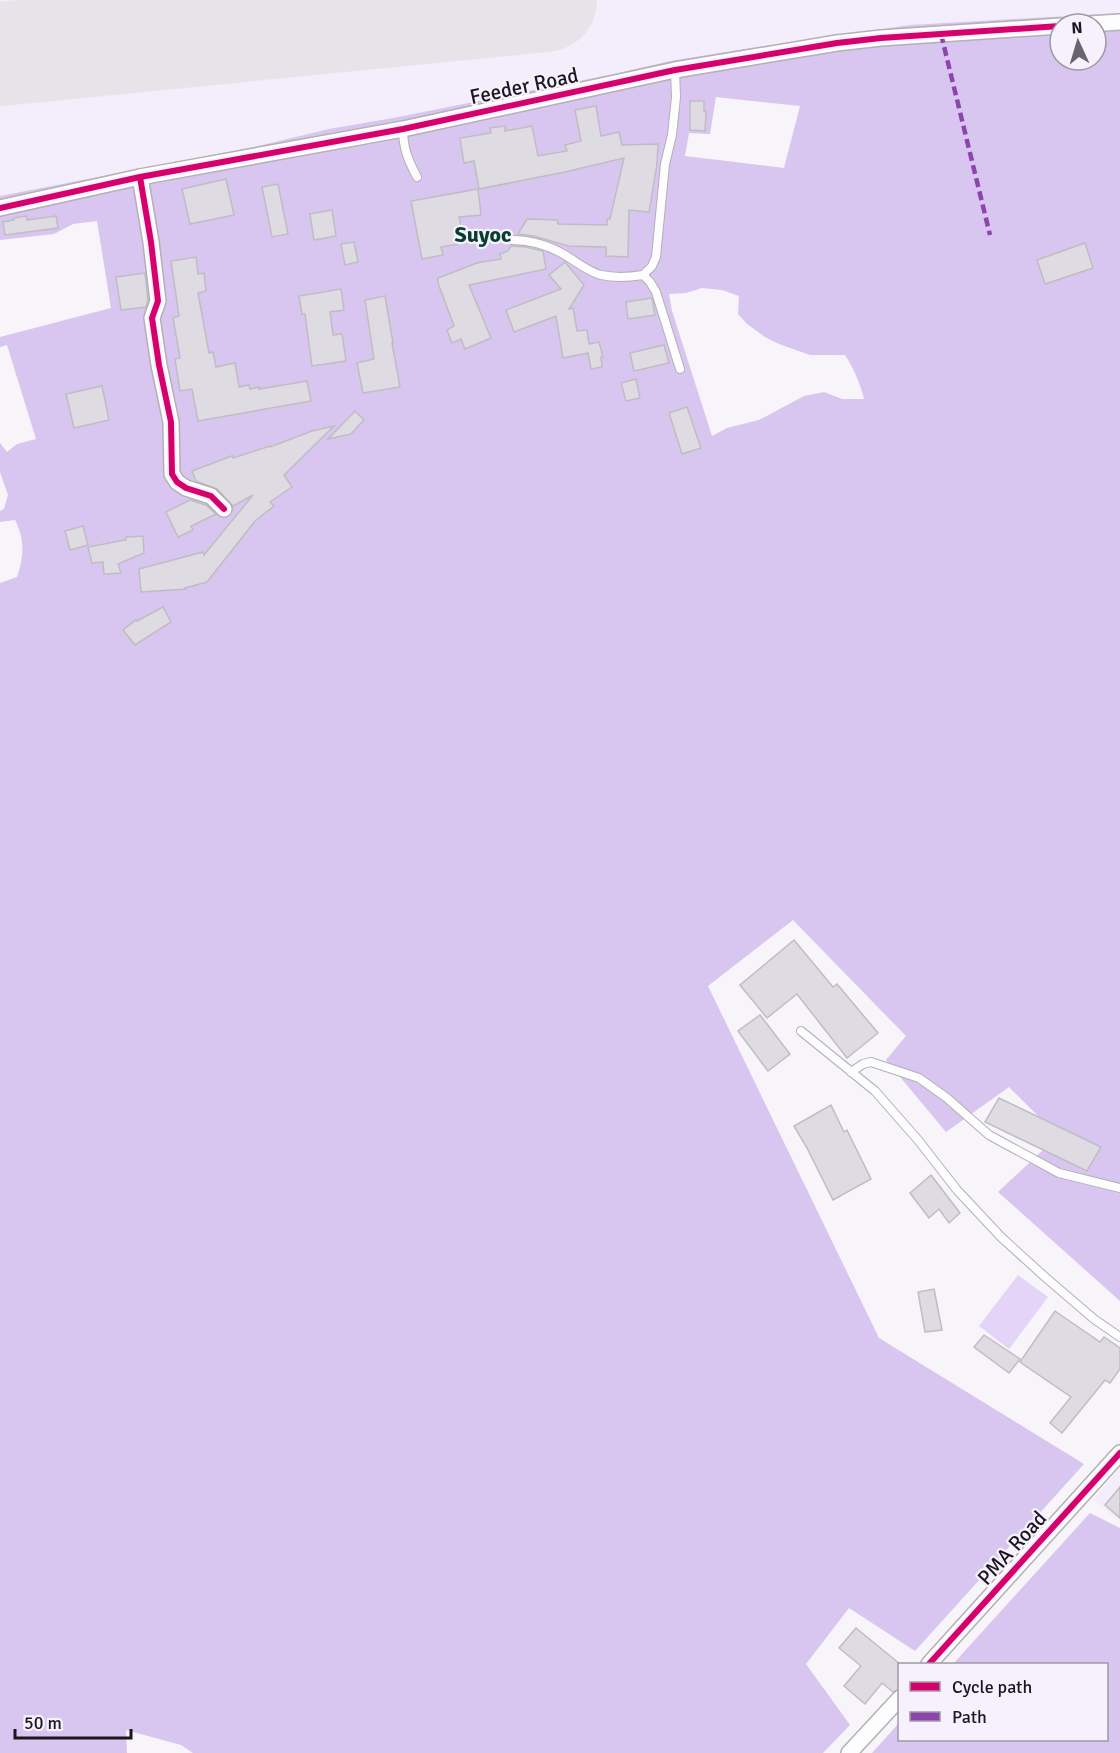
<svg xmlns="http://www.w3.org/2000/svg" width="1120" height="1753" font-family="Signika,sans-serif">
	<rect width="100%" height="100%" fill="#f7f4fa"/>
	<g fill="#f3edfc">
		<path d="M0,0H1120V13L910,25L670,61L614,74L393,118L329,129L258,146L0,196Z"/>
		<path d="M1120,1468V1522L1094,1499Z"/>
	</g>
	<path fill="#e4d5f8" d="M1018,1275L1048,1297L1009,1349L979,1326Z"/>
	<g fill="#d8c5f0" fill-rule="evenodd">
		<path d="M1120,13V1301L998,1192L1058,1136L1009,1087L946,1132L886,1060L906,1036L793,920L708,986L879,1338L1084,1464L915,1651L849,1608L806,1664L850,1725L823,1753H193L181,1745L126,1730L127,1753H0V583L17,577C24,557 25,539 15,520L0,522V511L4,509L8,495L0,472V443L7,452L17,444L36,439L7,345L0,347V337L111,308L97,221L73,224L54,234L0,240V196L258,146L329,129L393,118L614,74L670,61L764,46L910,25ZM1060,24H1096V60H1060ZM716,97L800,106L784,168L685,156L689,133L710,134ZM702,288L722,290L739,296L738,314L747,324L765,337L779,344L810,355H845C854,369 860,383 864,399H842L824,392L804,396L759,420L727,428L712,436L672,311L669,294L686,293Z"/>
		<path d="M1090,1513L1120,1528V1753H872L899,1723L900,1740H1106V1664H953Z"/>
	</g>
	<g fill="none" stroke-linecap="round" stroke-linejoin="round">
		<path stroke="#e6e4e8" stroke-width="104" d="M0,54L545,0"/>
	</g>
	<g fill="#dedce2" stroke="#bfbdc2" stroke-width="1.5">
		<path d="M690,101H704V111H706L705,131L690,130Z"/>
		<path d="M596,106L601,136L619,132L622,145L658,144L657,164L649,212L629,210L628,257L606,256V247L568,246L534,236L518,234L527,219L557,220L558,224L607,225V219H610L624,158L565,172L479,189L474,161L464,163L460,138L491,133L490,128L505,126V131L532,126L538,156L567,151L565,145L581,141L575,110Z"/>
		<path d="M226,179L234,215L190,224L182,189Z"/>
		<path d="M278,184L288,234L272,237L262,187Z"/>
		<path d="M478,189L481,215L459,217L464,243L441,247L443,255L422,259L411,201Z"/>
		<path d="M332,210L336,236L314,240L310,214Z"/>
		<path d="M26,216L27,220L56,216L58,228L5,235L3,222L14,220L13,218Z"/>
		<path d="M354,242L358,262L345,265L341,244Z"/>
		<path d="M1085,243L1093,268L1045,284L1037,260Z"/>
		<path d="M511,246L526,247L543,251L546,269L469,285L491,338L465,349L461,339L452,343L447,330L454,326L438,283V278L477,263L501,259L500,254L508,251Z"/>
		<path d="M196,257L198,274L204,273L206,291L198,293L209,353L213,352L216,367L235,363L239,387L249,385L250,389L259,387V389L307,381L311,401L198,421L192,389L180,391L175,359L180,358L173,318L179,316L171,261Z"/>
		<path d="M565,262L584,285L569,309L573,308L577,331L587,330L589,344L599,342L603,357H601L602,367L591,369L588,353L563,358L556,316L514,332L506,310L561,289L549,275Z"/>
		<path d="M145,273L148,300L146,307L121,310L116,277Z"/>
		<path d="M341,289L344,310L330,312L333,335L342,334L346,361L312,366L305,314H302L299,296Z"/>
		<path d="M385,296L393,343H392L400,387L363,393L357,363L374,359L365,300Z"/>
		<path d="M652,298L655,315L628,319L626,302Z"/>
		<path d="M664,345L669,363L634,371L630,353Z"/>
		<path d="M636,379L640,398L626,401L621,383Z"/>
		<path d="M102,386L109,420L74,428L66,394Z"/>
		<path d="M687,407L701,448L682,454L669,413Z"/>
		<path d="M355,411L364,420L351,434L328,439Z"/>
		<path d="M334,426L284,475L292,487L270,502L274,506L255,521L207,582L185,588L186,589L141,592L139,569L203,552L204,555L253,495L233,506L217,489L196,481L192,471L232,456L233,458L270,446V447L312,431Z"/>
		<path d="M190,500L206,505L216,514L191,526L193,530L178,537L166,512Z"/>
		<path d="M83,526L88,545L70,550L65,531Z"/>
		<path d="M143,536L144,553L118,564L121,573L104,574L103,562L92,563L88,547L126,540V537Z"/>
		<path d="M163,607L171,622L135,645L123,630L136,620L137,621Z"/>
		<path d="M794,940L833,987L837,984L878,1033L847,1058L797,994L767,1018L740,985Z"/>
		<path d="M760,1015L790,1054L768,1071L738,1031Z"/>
		<path d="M999,1098L1101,1147L1087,1171L985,1122Z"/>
		<path d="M831,1105L844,1132L847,1130L871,1179L833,1200L807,1148L794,1126Z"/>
		<path d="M931,1175L960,1213L949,1223L939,1209L929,1218L910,1193Z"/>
		<path d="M934,1289L942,1330L925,1332L918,1292Z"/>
		<path d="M1055,1311L1100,1342L1104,1337L1120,1348V1369L1110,1383L1105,1380L1062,1433L1050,1423L1071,1397L1020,1362Z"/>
		<path d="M984,1335L1020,1359L1009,1373L974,1347Z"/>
		<path d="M1120,1487V1518L1105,1505Z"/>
		<path d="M856,1628L900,1664V1689L893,1692L882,1683L865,1704L844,1686L861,1666L839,1648Z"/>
	</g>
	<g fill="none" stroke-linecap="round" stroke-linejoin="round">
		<g stroke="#b3b0b6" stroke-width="10">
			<g id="service">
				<path d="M403,129C403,148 408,160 417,177"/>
				<path d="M512,240C532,240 548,245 565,255C577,262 588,272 601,275C615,278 630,277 643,275L652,266L656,257L665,164L672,135L676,97L675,70"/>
				<path d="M643,275L650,282L656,292L680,369"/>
				<path d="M801,1031L875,1091L918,1140L957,1190L1001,1237L1045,1277L1094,1319L1120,1337"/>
				<path d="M851,1072L863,1064L871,1062L919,1078L947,1098L989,1135L1059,1173L1120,1188"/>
			</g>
		</g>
		<g stroke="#b3b0b6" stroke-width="18">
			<g id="minor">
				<path d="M1090,24L1120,22"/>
				<path d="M140,177L151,242L158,301L152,318L159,365L171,422L172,474L177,482L186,488L211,496L224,509"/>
				<path d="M0,208L140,177L403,129L675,70L837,43L881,38L1060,26"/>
				<path d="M929,1664L1120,1453"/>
				<path d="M849,1753L900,1698"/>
			</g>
		</g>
		<use href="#service" stroke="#fefdfe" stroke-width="8"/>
		<use href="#minor" stroke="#fefdfe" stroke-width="15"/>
		<path stroke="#8e44ad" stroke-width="4.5" stroke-dasharray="9 4.5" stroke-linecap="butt" d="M941,34L990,235"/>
		<g stroke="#f6f1fd" stroke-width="10">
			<g id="cycleway">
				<path d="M140,177L151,242L158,301L152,318L159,365L171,422L172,474L177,482L186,488L211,496L224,509"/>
				<path d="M0,208L140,177L403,129L675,70L837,43L881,38L1060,26"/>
				<path d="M929,1664L1120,1453"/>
			</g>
		</g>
		<use href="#cycleway" stroke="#d6006c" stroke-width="6"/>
	</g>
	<g text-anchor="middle" stroke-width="4.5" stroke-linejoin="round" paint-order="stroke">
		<g font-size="21" fill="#1a171e" stroke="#f6f1fd">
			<text transform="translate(524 86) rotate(-12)" y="7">Feeder Road</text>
			<text transform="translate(1012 1548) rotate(-48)" y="7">PMA Road</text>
		</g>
		<g font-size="22" font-weight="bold" fill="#083e30" stroke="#f6f1fd">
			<text x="483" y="242">Suyoc</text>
		</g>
	</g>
	<rect x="898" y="1663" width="210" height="78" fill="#f6f1fd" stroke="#9e9aa4" stroke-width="1.5"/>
	<rect x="910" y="1682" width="30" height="9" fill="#d6006c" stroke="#9e9aa4" stroke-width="1.5"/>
	<text x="952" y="1693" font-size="18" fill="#1a171e">Cycle path</text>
	<rect x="910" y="1712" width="30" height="9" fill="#8e44ad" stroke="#9e9aa4" stroke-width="1.5"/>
	<text x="952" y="1723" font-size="18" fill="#1a171e">Path</text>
	<g transform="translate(1078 42) rotate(356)"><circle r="28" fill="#f6f1fd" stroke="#9e9aa4" stroke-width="1.5"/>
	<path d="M0-4.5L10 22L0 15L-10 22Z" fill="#67646b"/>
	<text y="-9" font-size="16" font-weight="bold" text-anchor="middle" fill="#1a171e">N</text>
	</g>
	<path d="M15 1729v9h116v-9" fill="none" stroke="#1a171e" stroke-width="3"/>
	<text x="24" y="1729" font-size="18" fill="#1a171e" stroke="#f6f1fd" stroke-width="4.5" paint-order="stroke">50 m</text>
</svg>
